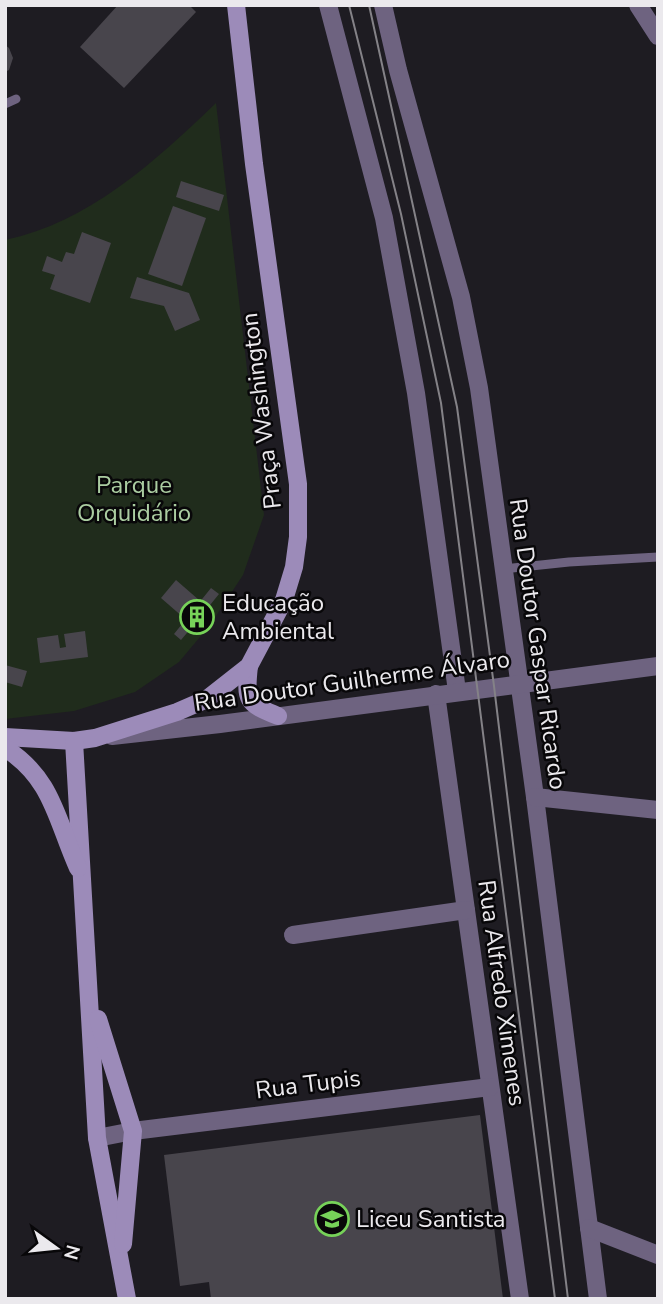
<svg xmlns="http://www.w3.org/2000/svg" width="663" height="1304" font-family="'Nunito Sans',sans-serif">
	<rect width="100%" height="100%" fill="#1e1c22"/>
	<path fill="#202c1c" d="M216,103L264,515L243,575L210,625L179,662L135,692L74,711L5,719V240C88,223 157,160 216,103Z"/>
	<g fill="#48454c">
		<path d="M118,5H189L196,12L124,88L80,47Z"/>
		<path d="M5,45L9,48L13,58L9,70L5,72Z"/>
		<path d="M181,181L224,195L219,211L176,197Z"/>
		<path d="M173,206L206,218L182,286L148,274Z"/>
		<path d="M82,232L111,243L90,303L50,289L55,275L42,271L47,256L62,262L66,252L74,254Z"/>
		<path d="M137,277L189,293L200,320L175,331L164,306L130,298Z"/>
		<path d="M176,580L199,600L184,618L161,598Z"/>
		<path d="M211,588L219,594L206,610L210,614L201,624L197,621L181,640L174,634Z"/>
		<path d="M85,631L88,657L40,663L37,638L58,635L60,648L66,647L64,634Z"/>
		<path d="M5,665L27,671L22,687L5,682Z"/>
		<path d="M480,1115L503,1299H211L209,1282L180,1286L164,1155Z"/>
	</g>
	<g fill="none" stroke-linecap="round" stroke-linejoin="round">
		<g stroke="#6e6380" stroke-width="9">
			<path d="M5,104L16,99"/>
			<path d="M503,569L569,562L658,557"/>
		</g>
		<g stroke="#6e6380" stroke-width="18">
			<path d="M328,5L384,218L416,393L457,691"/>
			<path d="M383,5L398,70L461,297L479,388L535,797L598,1299"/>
			<path d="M638,5L658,36"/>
			<path d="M436,694L520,1299"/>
			<path d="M112,736L220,724L658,666"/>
			<path d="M535,797L658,810"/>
			<path d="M293,935L466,910"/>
			<path d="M97,1138L133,1131L490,1087"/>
			<path d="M589,1228L658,1255"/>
		</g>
		<g stroke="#9c8bb9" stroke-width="18">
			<path d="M249,666C245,701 246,703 278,716"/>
			<path d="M5,737L74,741L95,738L177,712L207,699L249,666L284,600L294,567L298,537V484L254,164L236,5"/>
			<path d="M74,741L97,1138L127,1299"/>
			<path d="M5,748C53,779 56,819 78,868"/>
			<path d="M98,1019L133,1131L123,1244"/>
		</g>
		<g stroke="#848287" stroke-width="2">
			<path d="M349,5L401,214L441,403L555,1299"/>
			<path d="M369,5L457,407L494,686L568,1299"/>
		</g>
	</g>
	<defs>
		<g id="building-ring" transform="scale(1.75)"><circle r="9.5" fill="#080709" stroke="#77d259" stroke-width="1.5"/><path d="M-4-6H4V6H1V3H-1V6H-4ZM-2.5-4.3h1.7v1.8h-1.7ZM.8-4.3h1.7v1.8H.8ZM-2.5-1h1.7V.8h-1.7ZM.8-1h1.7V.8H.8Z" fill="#77d259"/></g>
		<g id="school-ring" transform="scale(1.75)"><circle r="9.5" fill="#080709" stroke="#77d259" stroke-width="1.5"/><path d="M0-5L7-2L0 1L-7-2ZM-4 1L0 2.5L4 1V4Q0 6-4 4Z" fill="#77d259"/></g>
	</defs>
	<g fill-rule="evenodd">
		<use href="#building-ring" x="197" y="617"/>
		<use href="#school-ring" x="332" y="1219"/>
	</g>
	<g text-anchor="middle" stroke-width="5" stroke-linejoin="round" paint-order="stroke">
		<g font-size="24" fill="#ebe9ed" stroke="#080709">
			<text transform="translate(261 411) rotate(-97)" y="8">Praça Washington</text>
			<text transform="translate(538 644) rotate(82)" y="8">Rua Doutor Gaspar Ricardo</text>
			<text transform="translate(352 681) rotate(-8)" y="8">Rua Doutor Guilherme Álvaro</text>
			<text transform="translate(502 993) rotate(82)" y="8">Rua Alfredo Ximenes</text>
			<text transform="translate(308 1084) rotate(-7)" y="8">Rua Tupis</text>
		</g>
		<g font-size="24" fill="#abcda1" stroke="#080709">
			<text x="134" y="493">Parque<tspan x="134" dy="28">Orquidário</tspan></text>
		</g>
		<g font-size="24" fill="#ebe9ed" stroke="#080709" text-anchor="start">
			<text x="222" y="611">Educação<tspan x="222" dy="28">Ambiental</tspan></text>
			<text x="356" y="1227">Liceu Santista</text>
		</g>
	</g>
	<rect width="663" height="1304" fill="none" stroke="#ebe9ed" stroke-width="14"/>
	<g transform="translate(56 1248) rotate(105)" stroke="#080709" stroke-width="5" paint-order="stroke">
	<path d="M0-5L12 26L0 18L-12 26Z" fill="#ebe9ed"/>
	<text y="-10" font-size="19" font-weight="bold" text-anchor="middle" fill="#ebe9ed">N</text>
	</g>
</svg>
